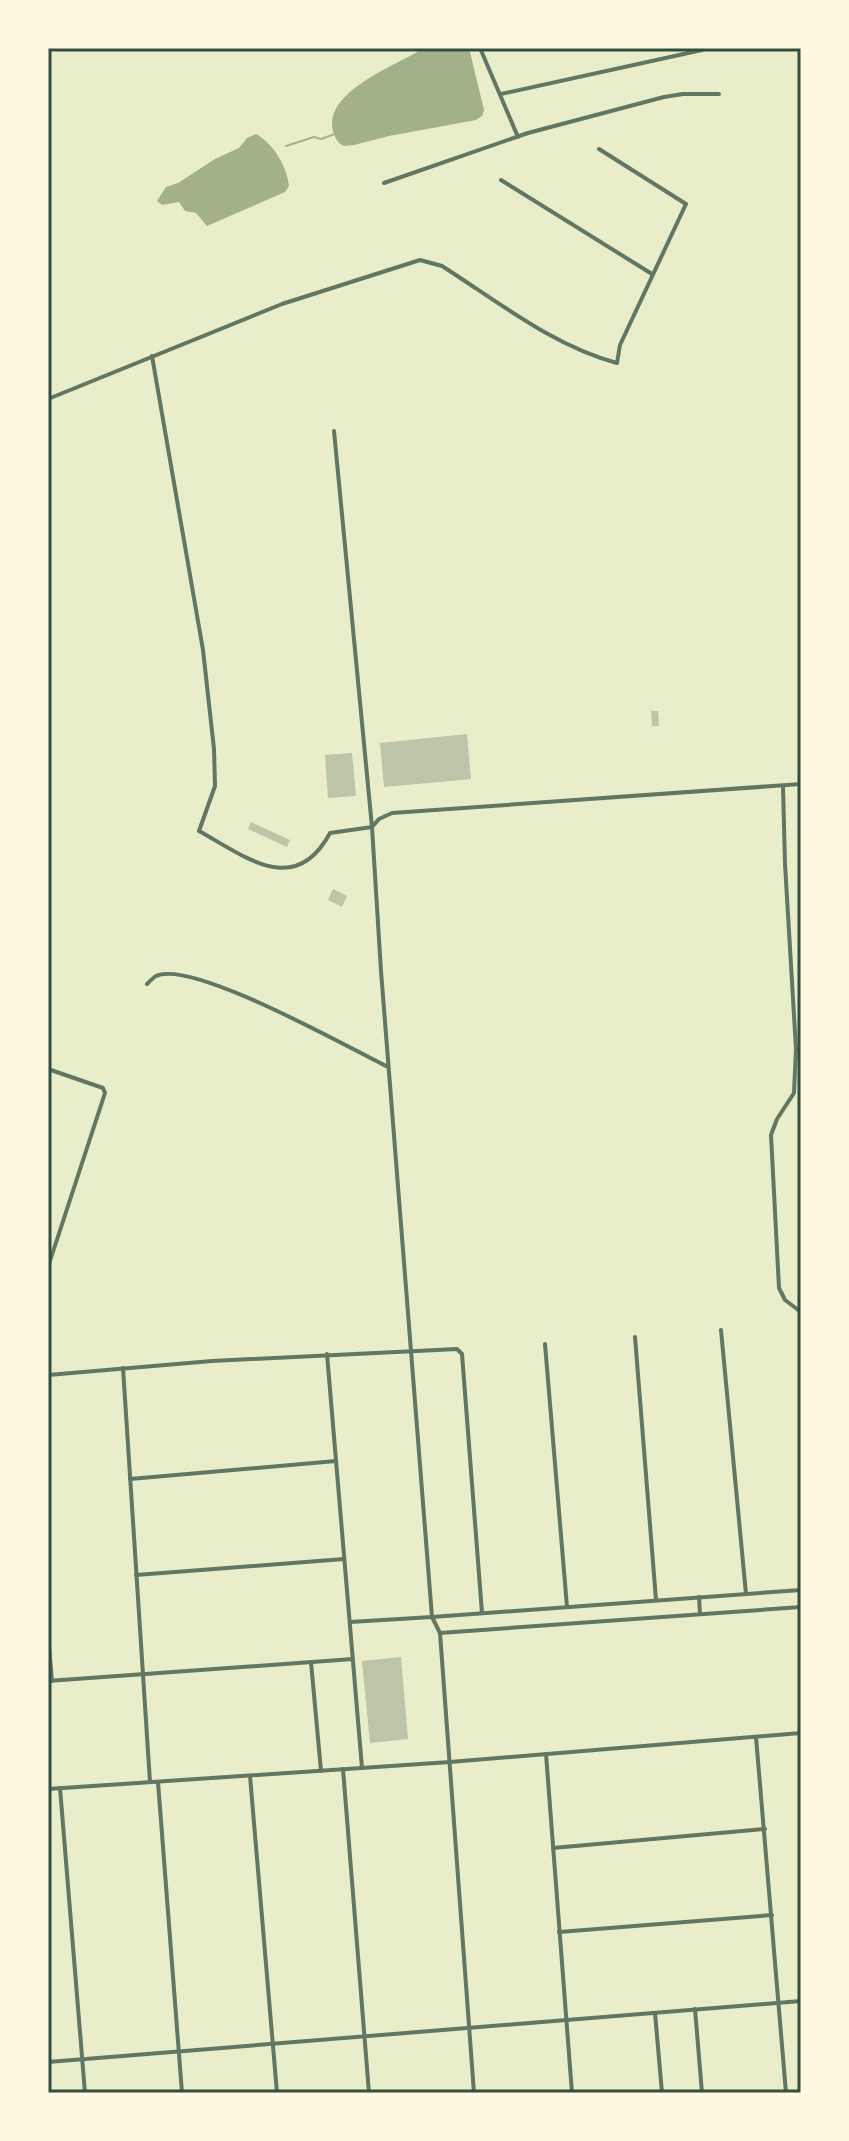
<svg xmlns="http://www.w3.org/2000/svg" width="849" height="2141" font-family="'Nunito Sans',sans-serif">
	<rect width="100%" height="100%" fill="#e9edc9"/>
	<g fill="#a3b18a">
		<path d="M424,48H469L484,110L482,116L476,120L389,136L354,145L344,146L339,143C307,97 396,66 424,48Z"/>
		<path d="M256,134C274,144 287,167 289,186L285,192L207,226L196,213L185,211L179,202L162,205L157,201L166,187L178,183L215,159L239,148L247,138Z"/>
	</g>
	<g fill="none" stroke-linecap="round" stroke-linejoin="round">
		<g stroke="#a3b18a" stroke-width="2">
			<path d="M503,50L505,48"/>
			<path d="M286,146L314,137L321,139L335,134"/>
		</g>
	</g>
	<g fill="#bcc5a7">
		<path d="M651,711H658L659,726H652Z"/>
		<path d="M467,734L471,779L384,787L380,743Z"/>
		<path d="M352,753L356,796L328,798L325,755Z"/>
		<path d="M251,822L290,840L287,847L248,829Z"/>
		<path d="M333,889L347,896L342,907L328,900Z"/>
		<path d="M401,1657L408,1739L370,1743L362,1661Z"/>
	</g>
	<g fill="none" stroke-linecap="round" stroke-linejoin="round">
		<g stroke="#617663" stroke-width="4">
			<path d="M480,48L518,137"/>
			<path d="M501,94L702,50"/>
			<path d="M501,180L652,274"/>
			<path d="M384,183L528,133L664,97L683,94H719"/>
			<path d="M152,356L203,650L214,749L215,786L199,831C246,857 295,898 330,833L372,827L334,431"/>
			<path d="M48,399L282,304L420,260L442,266C497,301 553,346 617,363L620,345L686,204L599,149"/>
			<path d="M783,786L785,864L796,1049L794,1093L777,1119L771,1135L779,1288L785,1300L801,1312"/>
			<path d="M147,984C148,983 154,977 156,976C192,959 349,1048 388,1067"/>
			<path d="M48,1069L103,1088L105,1093L48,1267"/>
			<path d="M721,1330L746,1594"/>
			<path d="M635,1337L656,1600"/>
			<path d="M545,1344L567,1607"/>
			<path d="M327,1354L362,1768"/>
			<path d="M123,1368L150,1782"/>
			<path d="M48,1375L212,1361L457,1349L462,1354L482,1613"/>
			<path d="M130,1479L336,1461"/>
			<path d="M136,1575L344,1559"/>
			<path d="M350,1622L432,1617"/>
			<path d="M48,1635L52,1681"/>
			<path d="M311,1662L321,1771"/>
			<path d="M48,1681L353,1659"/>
			<path d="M756,1737L786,2093"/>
			<path d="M546,1754L572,2093"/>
			<path d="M343,1769L369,2093"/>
			<path d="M250,1776L277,2093"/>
			<path d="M158,1782L182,2093"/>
			<path d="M60,1788L85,2093"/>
			<path d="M48,1789L450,1762L801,1733"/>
			<path d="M553,1848L765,1829"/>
			<path d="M559,1932L772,1915"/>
			<path d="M695,2009L702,2093"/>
			<path d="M655,2013L662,2093"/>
			<path d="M48,2062L801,2001"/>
		</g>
		<g stroke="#617663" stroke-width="4">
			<path d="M699,1597L700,1614"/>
			<path d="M432,1617L801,1590"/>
			<path d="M440,1633L801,1607"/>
			<path d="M474,2093L440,1633L432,1617L381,971L372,827L379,819L392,813L801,784"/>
		</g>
	</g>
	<rect width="849" height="2141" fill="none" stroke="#fefae0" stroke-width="100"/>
	<rect x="50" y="50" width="749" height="2041" fill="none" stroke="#344e41" stroke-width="3"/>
</svg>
